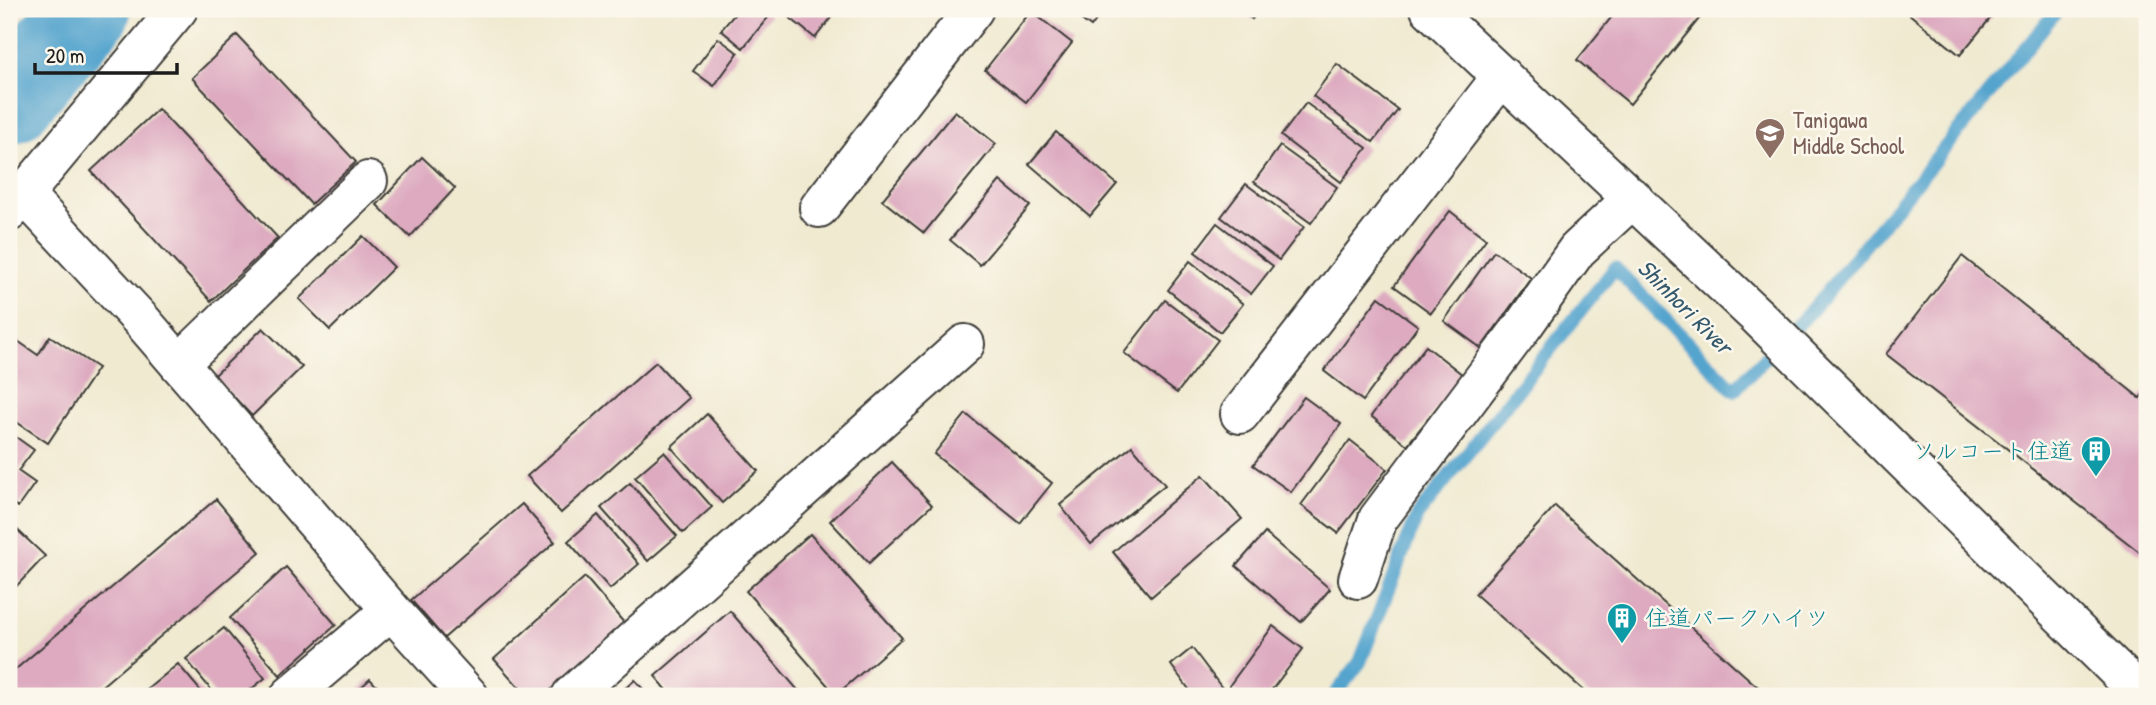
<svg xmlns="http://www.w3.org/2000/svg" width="2156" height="705" font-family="'Patrick Hand','Klee One',sans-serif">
	<rect width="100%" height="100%" fill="#fbf7ec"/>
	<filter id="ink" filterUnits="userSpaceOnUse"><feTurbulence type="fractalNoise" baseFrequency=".0143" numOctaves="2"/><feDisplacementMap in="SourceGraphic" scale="14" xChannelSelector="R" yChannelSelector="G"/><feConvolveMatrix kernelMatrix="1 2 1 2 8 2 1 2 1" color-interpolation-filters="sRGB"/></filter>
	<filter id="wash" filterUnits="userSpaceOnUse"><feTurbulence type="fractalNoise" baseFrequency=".00686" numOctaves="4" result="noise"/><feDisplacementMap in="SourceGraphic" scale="28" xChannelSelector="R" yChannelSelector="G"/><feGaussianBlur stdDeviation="1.57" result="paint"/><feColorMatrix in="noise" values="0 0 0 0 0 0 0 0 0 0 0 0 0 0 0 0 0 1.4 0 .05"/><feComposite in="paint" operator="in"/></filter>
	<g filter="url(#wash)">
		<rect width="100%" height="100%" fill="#f0ead1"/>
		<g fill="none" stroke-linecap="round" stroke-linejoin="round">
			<path stroke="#54a4ce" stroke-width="14" d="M1334,696L1360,662L1417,516L1615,268L1734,390L1813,309L2058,9"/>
			<path stroke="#54a4ce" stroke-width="86" d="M9,101L88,9"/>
		</g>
		<g id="blocks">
			<g fill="#ddaac0">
				<path d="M739,9H763L770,15L743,48L721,30Z"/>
				<path d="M779,9H838L815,38Z"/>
				<path d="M1067,9H1104L1091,27Z"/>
				<path d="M1239,9H1260L1252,19Z"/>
				<path d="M1618,9H1707L1630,104L1577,60Z"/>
				<path d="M1903,9H1998L1960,55Z"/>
				<path d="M1031,11L1072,43L1026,102L985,70Z"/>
				<path d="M237,35L356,162L311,204L192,78Z"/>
				<path d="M718,38L738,53L714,86L693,71Z"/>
				<path d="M1337,64L1398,110L1373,142L1313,96Z"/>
				<path d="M1306,103L1367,148L1341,182L1281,136Z"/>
				<path d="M158,109L278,238L211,301L91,171Z"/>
				<path d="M955,111L996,144L924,233L882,200Z"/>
				<path d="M1056,132L1117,184L1090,216L1029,164Z"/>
				<path d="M1280,146L1337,187L1311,223L1254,182Z"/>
				<path d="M422,157L455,188L410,237L377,205Z"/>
				<path d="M1000,181L1030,206L980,265L950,240Z"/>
				<path d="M1246,184L1304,227L1279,260L1221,217Z"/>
				<path d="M1450,211L1486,239L1431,313L1394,286Z"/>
				<path d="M1217,223L1273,266L1251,294L1195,252Z"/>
				<path d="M363,236L394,267L330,330L299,299Z"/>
				<path d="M1494,251L1531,278L1481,348L1444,321Z"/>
				<path d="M1962,256L2140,398L2147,389V558L1886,354Z"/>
				<path d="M1190,261L1243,304L1220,332L1168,290Z"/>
				<path d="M1379,297L1418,326L1363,401L1324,371Z"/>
				<path d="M1165,300L1218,340L1177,393L1124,353Z"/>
				<path d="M263,328L302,367L252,416L214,376Z"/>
				<path d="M50,336L98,368L48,443L9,417V341L12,337L38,355Z"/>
				<path d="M1426,346L1463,375L1407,445L1371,416Z"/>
				<path d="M656,362L689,398L561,513L527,476Z"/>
				<path d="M1304,397L1341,424L1291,492L1253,465Z"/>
				<path d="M707,414L758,471L722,503L671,447Z"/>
				<path d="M966,414L1052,483L1020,523L934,454Z"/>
				<path d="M9,432L34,450L18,471L35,483L18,507L9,501Z"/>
				<path d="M1350,440L1387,469L1338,533L1301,505Z"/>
				<path d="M1132,446L1165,485L1091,544L1060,505Z"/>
				<path d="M664,452L712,507L683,533L635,477Z"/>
				<path d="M892,462L932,505L869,563L830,521Z"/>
				<path d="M1203,475L1242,519L1151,597L1113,552Z"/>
				<path d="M630,483L677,536L648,561L601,508Z"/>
				<path d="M216,499L260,552L90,696H9V675Z"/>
				<path d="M522,504L555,542L444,638L411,600Z"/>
				<path d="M1555,506L1768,696H1590L1475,594Z"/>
				<path d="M598,515L639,564L610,589L568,541Z"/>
				<path d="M9,522L45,556L9,594Z"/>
				<path d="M1265,533L1330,589L1301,622L1236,566Z"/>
				<path d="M810,534L902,638L836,695L746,591Z"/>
				<path d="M286,567L336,625L280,675L230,618Z"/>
				<path d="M585,577L625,624L544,696H527L494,659Z"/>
				<path d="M730,611L803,696H672L655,676Z"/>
				<path d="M1273,626L1303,649L1267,696H1242L1229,686Z"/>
				<path d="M224,628L265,678L243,696H216L186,659Z"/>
				<path d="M1192,648L1228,696H1194L1171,665Z"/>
				<path d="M178,664L205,696H139Z"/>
				<path d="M370,679L386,696H352Z"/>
				<path d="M635,680L649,696H616Z"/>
			</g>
		</g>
	</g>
	<g filter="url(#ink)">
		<use href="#blocks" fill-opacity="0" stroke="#3c3b37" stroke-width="2"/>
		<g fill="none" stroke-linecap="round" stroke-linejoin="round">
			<g stroke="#3c3b37" stroke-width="42">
				<g id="minor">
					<path d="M1430,9L1757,316L2143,696"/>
					<path d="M23,193L142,321L391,610L469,696"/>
					<path d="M819,208L974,9"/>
					<path d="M9,212L178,9"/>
					<path d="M179,364L368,181"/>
					<path d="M1240,414L1502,76"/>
					<path d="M1358,579L1378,519L1523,326L1577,250L1633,198"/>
					<path d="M290,696L391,610"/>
					<path d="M571,696L965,344"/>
				</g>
			</g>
			<use href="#minor" stroke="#fff" stroke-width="38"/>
		</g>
	</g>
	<defs>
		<g id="school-pin" transform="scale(1.575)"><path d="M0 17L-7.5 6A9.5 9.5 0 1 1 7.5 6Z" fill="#8d6e63" stroke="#fbf7ec"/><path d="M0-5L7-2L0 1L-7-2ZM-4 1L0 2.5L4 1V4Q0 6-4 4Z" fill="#fff"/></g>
		<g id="building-pin" transform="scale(1.575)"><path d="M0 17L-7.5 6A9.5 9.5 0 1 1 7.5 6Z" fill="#0f9aa8" stroke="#fbf7ec"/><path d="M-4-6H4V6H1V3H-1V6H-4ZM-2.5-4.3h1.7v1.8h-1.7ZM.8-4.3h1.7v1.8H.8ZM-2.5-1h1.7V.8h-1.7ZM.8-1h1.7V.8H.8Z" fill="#fff"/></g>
	</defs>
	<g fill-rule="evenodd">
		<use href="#school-pin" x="1770" y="133"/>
		<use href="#building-pin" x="2096" y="451"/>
		<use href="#building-pin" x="1622" y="618"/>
	</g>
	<g text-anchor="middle" stroke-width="5" stroke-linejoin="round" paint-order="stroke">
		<g font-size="23" fill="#785e54" stroke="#fbf7ec" text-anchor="start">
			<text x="1793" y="128">Tanigawa<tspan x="1793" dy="26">Middle School</tspan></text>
		</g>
		<g font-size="23" fill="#0d838f" stroke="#fbf7ec" text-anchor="end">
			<text x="2073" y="459">ソルコート住道</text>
			<text x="1645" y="626" text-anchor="start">住道パークハイツ</text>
		</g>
		<g font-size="24" font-style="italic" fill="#35596c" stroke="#fbf7ec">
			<text transform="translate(1685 307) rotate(45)" y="8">Shinhori River</text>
		</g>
	</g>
	<rect width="2156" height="705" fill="none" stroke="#fbf7ec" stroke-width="35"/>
	<path d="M35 63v10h142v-10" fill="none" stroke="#1c1c1c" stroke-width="3.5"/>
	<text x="46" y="63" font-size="21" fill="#1c1c1c" stroke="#fbf7ec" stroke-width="5" paint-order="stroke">20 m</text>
</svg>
